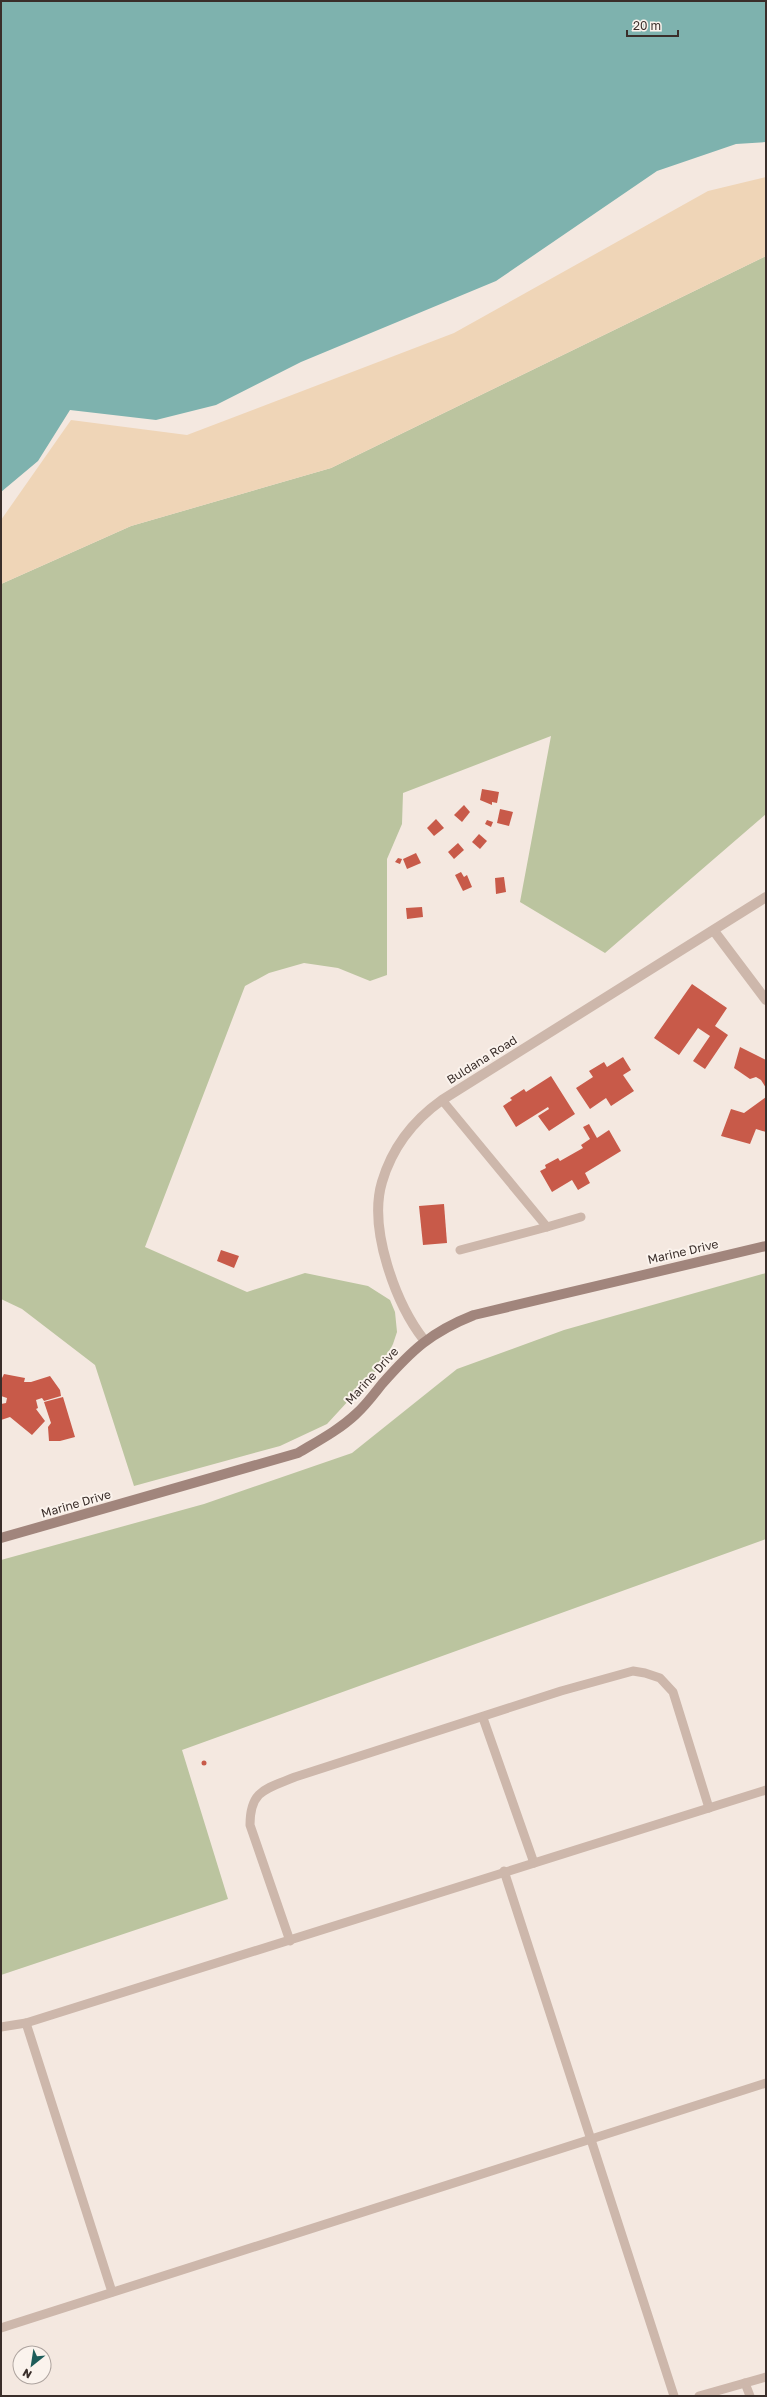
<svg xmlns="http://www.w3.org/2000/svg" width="767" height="2397" font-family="'Golos Text',sans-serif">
	<rect width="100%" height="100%" fill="#f4e8e0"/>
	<g fill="#bbc49f">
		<path d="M766,256V814L605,953L520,902L551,736L403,793L402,824L387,859V975L370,981L338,968L304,963L269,973L245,986L145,1247L247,1292L305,1273L368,1286L390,1300L395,1312L397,1332L393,1344L384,1362L327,1424L280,1446L134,1486L95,1365L22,1309L1,1299V584L131,526L331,468Z"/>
		<path d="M766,1273V1539L182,1750L228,1899L1,1975V1560L204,1504L352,1453L457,1369L564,1330Z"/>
	</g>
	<path fill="#efd5b7" d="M766,177V256L331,468L131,526L1,584V520L71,420L187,435L454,333L708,191Z"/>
	<path fill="#7eb2ae" d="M1,1H766V142L736,144L657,171L496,281L301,362L216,405L156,420L70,410L38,461L1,492Z"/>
	<g fill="#c85a49">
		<path d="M482,789L499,792L497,803L492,802V805L480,800Z"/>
		<path d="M464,805L470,812L462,822L454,815Z"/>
		<path d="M500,809L513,812L509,826L497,823Z"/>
		<path d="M436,819L444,828L434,836L427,828Z"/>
		<path d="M487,820L493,822L491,827L485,824Z"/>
		<path d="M479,834L487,841L480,849L472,842Z"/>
		<path d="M458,843L464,850L454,859L448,852Z"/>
		<path d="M416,853L421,863L407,869L403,859Z"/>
		<path d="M398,858L402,859L400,864L395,862Z"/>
		<path d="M461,872L464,877L467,875L472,887L463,891L455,875Z"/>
		<path d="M504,877L506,892L496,894L495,878Z"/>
		<path d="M422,907L423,917L407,919L406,908Z"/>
		<path d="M692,984L727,1008L715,1026L728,1035L705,1069L693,1061L710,1036L698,1028L679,1055L654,1038Z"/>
		<path d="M740,1047L766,1060V1088L761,1080L756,1077L750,1079L734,1068Z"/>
		<path d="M623,1057L631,1070L623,1075L634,1091L611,1106L606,1098L590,1109L576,1088L593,1077L589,1071L604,1062L607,1067Z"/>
		<path d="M551,1076L575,1114L549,1131L538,1116L549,1109L548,1107L516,1127L503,1106L512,1100L510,1098L524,1089L526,1092Z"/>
		<path d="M766,1097V1132L756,1129L750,1144L721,1136L731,1109L744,1113Z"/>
		<path d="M589,1124L597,1138L609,1130L621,1151L585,1173L590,1183L578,1190L572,1180L552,1192L540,1171L546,1168L545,1165L558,1158L560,1161L583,1148L581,1145L590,1139L583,1127Z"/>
		<path d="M444,1204L447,1243L423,1245L419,1206Z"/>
		<path d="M221,1250L239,1256L234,1268L217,1261Z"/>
		<path d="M4,1374L25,1378L24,1382H31L50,1376L60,1390L61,1396L44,1401L42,1398L36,1400L38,1408L36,1409L45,1421L32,1435L10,1417L1,1420V1404L6,1403L7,1398L1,1396V1380Z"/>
		<path d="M63,1397L75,1437L60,1441H49L48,1427L51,1423L44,1402Z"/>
		<circle cx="204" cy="1763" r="2.5"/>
	</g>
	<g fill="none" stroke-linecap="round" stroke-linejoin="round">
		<g stroke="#cdb7ab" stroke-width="9">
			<path d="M442,1100L547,1227L581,1217"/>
			<path d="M460,1250L547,1227"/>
			<path d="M483,1718L534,1863"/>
			<path d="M504,1871L674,2396"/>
			<path d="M290,1941L250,1825C250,1790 266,1789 295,1777L561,1691L633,1671L645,1673L660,1678L673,1692L709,1808"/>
			<path d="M1,2027L26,2023"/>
			<path d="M112,2292L26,2023L766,1790"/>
			<path d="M1,2328L766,2083"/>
			<path d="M745,2383L750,2396"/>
			<path d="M699,2396L766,2377"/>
		</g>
		<g stroke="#cdb7ab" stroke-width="10">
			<path d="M714,931L766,1000"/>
			<path d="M424,1340C396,1304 368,1229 382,1182C392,1148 414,1120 442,1100L766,897"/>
		</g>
		<path stroke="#a1857c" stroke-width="10" d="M1,1538L298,1453C318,1441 339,1430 356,1414C366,1405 374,1394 382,1384C412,1350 431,1332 474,1315L766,1246"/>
	</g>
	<g text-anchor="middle" stroke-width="4" stroke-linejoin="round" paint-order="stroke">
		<g font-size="12" fill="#3a2e2a" stroke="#fbf3ed">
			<text transform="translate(482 1060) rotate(-32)" y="4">Buldana Road</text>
			<text transform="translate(683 1252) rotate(-13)" y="4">Marine Drive</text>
			<text transform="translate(372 1376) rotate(-48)" y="4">Marine Drive</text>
			<text transform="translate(76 1504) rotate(-16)" y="4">Marine Drive</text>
		</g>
	</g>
	<rect width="767" height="2397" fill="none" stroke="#3a2e2a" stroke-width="4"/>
	<g transform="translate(32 2365) rotate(210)"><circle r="19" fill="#fbf3ed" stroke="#aea49f"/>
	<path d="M0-3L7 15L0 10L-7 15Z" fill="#1e5d5a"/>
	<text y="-6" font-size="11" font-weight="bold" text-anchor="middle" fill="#3a2e2a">N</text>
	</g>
	<path d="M627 30v6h51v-6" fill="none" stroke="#3a2e2a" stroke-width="2"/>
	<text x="633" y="30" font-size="12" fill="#3a2e2a" stroke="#fbf3ed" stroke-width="3" paint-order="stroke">20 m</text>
</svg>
